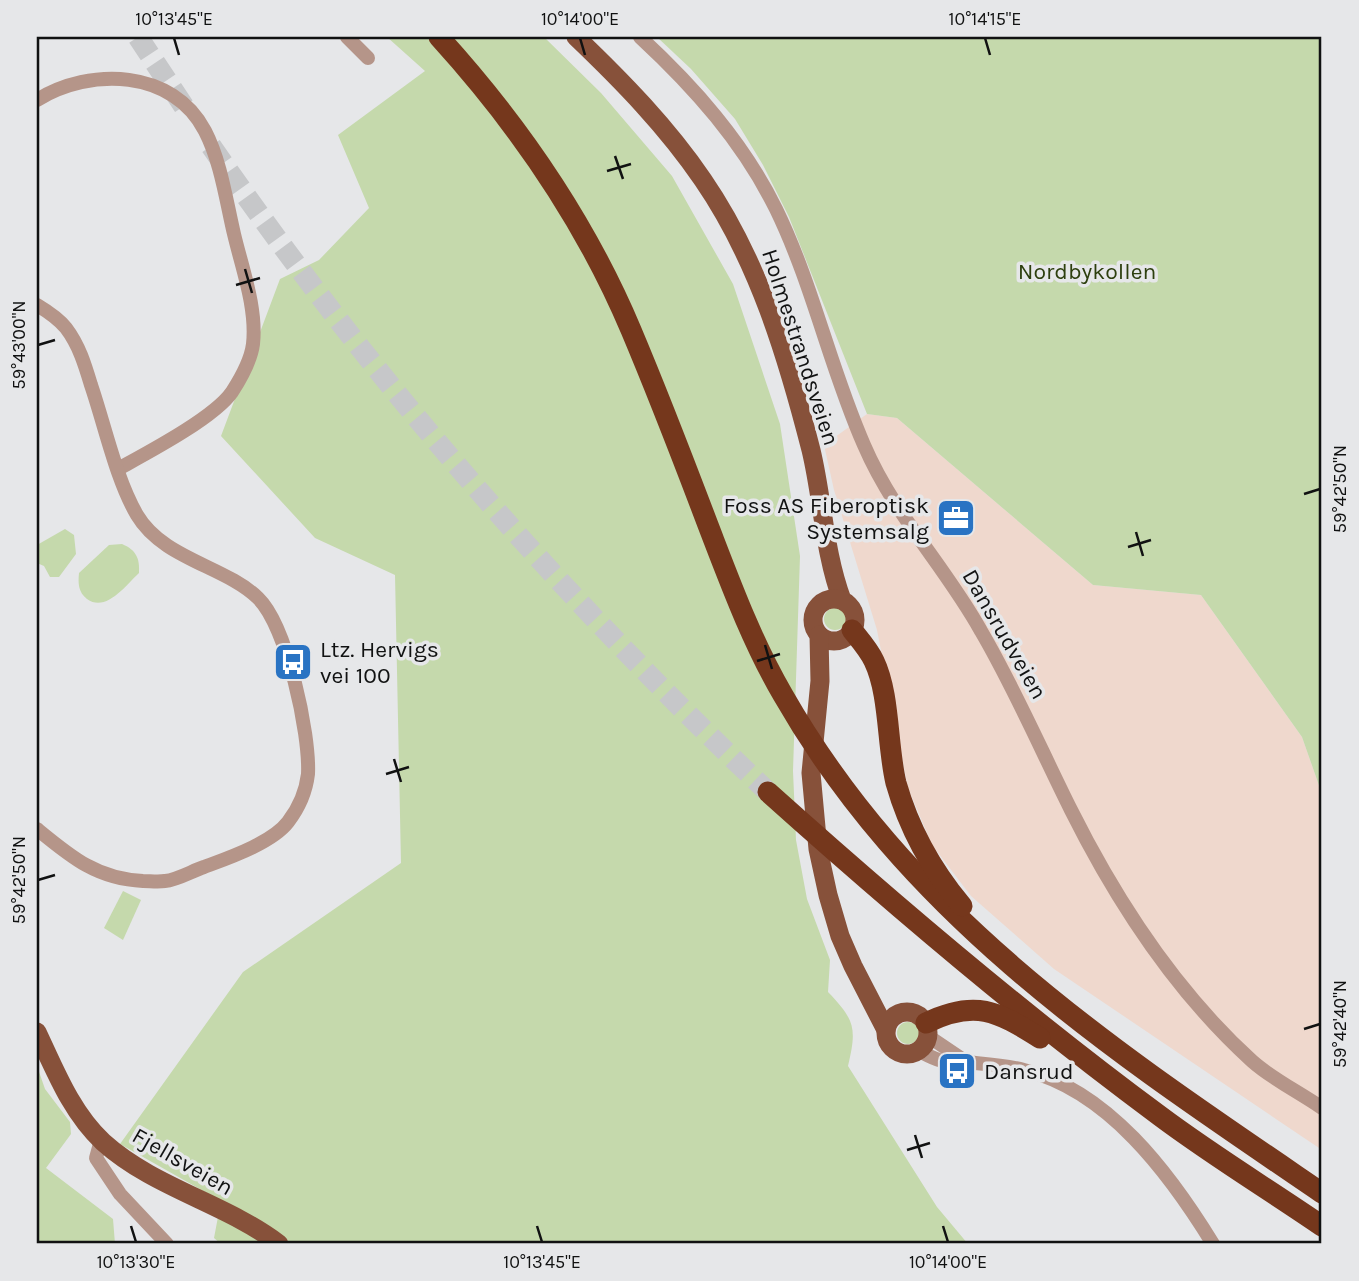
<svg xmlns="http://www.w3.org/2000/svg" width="1359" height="1281" font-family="Karla,sans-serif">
	<rect width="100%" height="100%" fill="#e6e7e9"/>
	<path fill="#efd8cd" d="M867,414L897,418L1093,585L1201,595L1302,737L1322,794V1150L1054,969L971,896L932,845L908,788L877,630L834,490L824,445Z"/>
	<g fill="#c5d9ac">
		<path d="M387,37H544L601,93L672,176L733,284L780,424L800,556L793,771L796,840L807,899L830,960L828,992C855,1020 857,1028 848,1066L937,1207L968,1244H221L214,1238L221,1201L120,1144L243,972L401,863L395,575L315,538L221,436L280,279L319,260L369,208L338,135L425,71Z"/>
		<path d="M657,37H1322V794L1302,737L1201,595L1093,585L897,418L867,414L789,217L763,165L735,119L691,69Z"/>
		<path d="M65,529L74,535L76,554L59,577H50L44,566L37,563V545Z"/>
		<path d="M122,544C136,550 140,558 139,573C126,585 106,613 87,599C78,592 78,583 79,573L109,545Z"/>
		<circle cx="835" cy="619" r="11"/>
		<path d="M123,891L141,900L123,940L104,928Z"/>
		<circle cx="908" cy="1033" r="11"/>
		<path d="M37,1066L45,1089L70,1122L71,1134L46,1168L113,1219L115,1244H37Z"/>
	</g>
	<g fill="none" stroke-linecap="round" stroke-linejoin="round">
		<g stroke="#c6c7c9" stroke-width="21" stroke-dasharray="21 10" stroke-linecap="butt">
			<path d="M138,37L185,108"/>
			<path d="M211,146C373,381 561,596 768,792"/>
		</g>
		<g stroke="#b59589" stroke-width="14">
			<path d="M347,37L368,58"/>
			<path d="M640,37C694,87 743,142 776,209C813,285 830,368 864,445C894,515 945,566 981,631C1015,689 1041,750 1071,810C1117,902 1176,992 1252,1061C1272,1079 1299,1092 1322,1108"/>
			<path d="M37,100C90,67 173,69 205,131C221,162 226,200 234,234C242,268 257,308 253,344C251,360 241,378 232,392C214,418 147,453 118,469"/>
			<path d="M37,305C47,311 58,318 66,328C79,345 85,365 91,385C105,426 116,479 137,515C163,559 225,566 258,598C287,626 310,734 308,774C306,791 298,809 288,822C272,843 228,858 204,867C192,871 177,880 165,881C158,882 150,881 143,881C97,879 71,857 37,829"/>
			<path d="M928,1036L965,1061"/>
			<path d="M919,1051C925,1054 932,1058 939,1060C947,1062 957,1061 965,1062C984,1064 1005,1065 1024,1070C1108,1090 1170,1174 1213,1244"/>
			<path d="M101,1140L96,1158L120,1194L167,1244"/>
		</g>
		<g stroke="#87513a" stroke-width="19">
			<path d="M576,37C622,81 667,127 703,180C758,260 787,356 811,450C823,500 824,552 842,600"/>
			<circle cx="834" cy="620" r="21"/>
			<path d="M819,635L820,681L811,773L818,849L828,895L840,936L853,966L886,1030"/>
			<circle cx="907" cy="1033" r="21"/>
			<path d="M37,1032C55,1070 71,1112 103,1142C154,1188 225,1203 279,1244"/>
		</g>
		<g stroke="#75371c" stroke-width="21">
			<path d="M439,37C518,124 585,221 631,330C658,394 683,459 708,525C730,582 752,642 783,695C911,919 1115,1052 1322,1193"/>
			<path d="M852,630C860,640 869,650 874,661C890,694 887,746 896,783C909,829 932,870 962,906"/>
			<path d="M768,792C894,905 1023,1015 1160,1116C1212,1155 1268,1189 1322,1226"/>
			<path d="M926,1023C975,999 997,1011 1040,1038"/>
		</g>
	</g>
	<path fill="none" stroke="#111212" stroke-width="2.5" d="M174,38L179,55M580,38L585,55M985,38L990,55M615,156L623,179M607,171L631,164M245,269L252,293M236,285L260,278M38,345L55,340M1304,494L1320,489M1136,532L1143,556M1128,547L1151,540M765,645L772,669M757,661L780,654M394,759L401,782M386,774L409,767M38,880L55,875M1304,1029L1320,1024M915,1135L922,1158M907,1150L930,1143M131,1226L136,1242M537,1226L542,1242M943,1226L948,1242"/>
	<defs>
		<g id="office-square" transform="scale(2.0125)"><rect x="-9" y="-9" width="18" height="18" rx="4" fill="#2973c3" stroke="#e6e7e9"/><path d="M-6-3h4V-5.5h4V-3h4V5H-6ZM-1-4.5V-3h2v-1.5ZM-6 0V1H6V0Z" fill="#fff"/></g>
		<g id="bus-square" transform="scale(2.0125)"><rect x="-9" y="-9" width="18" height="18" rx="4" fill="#2973c3" stroke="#e6e7e9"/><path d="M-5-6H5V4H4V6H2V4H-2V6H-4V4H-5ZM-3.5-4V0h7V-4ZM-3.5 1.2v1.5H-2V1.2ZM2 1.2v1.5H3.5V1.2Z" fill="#fff"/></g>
	</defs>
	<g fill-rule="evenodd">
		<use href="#office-square" x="956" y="518"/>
		<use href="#bus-square" x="293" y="662"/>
		<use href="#bus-square" x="957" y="1071"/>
	</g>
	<g text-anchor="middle" stroke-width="7" stroke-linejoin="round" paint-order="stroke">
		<g font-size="23" fill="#2d3f0e" stroke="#e6e7e9">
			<text x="1087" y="279">Nordbykollen</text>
		</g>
		<g font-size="23" fill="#111212" stroke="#e6e7e9">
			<text transform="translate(801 347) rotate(72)" y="8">Holmestrandsveien</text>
			<text transform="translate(1005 634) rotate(60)" y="8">Dansrudveien</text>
			<text transform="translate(183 1161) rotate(30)" y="8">Fjellsveien</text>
		</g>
		<g font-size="23" fill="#111212" stroke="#e6e7e9" text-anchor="start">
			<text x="929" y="513" text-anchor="end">Foss AS Fiberoptisk<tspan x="929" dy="26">Systemsalg</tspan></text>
			<text x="320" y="657">Ltz. Hervigs<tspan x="320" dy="26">vei 100</tspan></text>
			<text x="984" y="1079">Dansrud</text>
		</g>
	</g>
	<rect width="1359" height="1281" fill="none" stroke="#e6e7e9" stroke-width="77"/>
	<rect x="38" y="38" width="1282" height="1204" fill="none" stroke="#111212" stroke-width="2.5"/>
	<g font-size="18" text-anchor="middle" fill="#111212">
		<text x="174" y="25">10°13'45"E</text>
		<text x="580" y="25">10°14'00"E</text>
		<text x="985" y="25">10°14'15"E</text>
		<text transform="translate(19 345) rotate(-90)" y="6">59°43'00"N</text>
		<text transform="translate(1340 489) rotate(-90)" y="6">59°42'50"N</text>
		<text transform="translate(19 880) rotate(-90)" y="6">59°42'50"N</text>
		<text transform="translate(1340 1024) rotate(-90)" y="6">59°42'40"N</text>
		<text x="136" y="1268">10°13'30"E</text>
		<text x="542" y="1268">10°13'45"E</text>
		<text x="948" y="1268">10°14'00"E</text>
	</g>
</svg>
